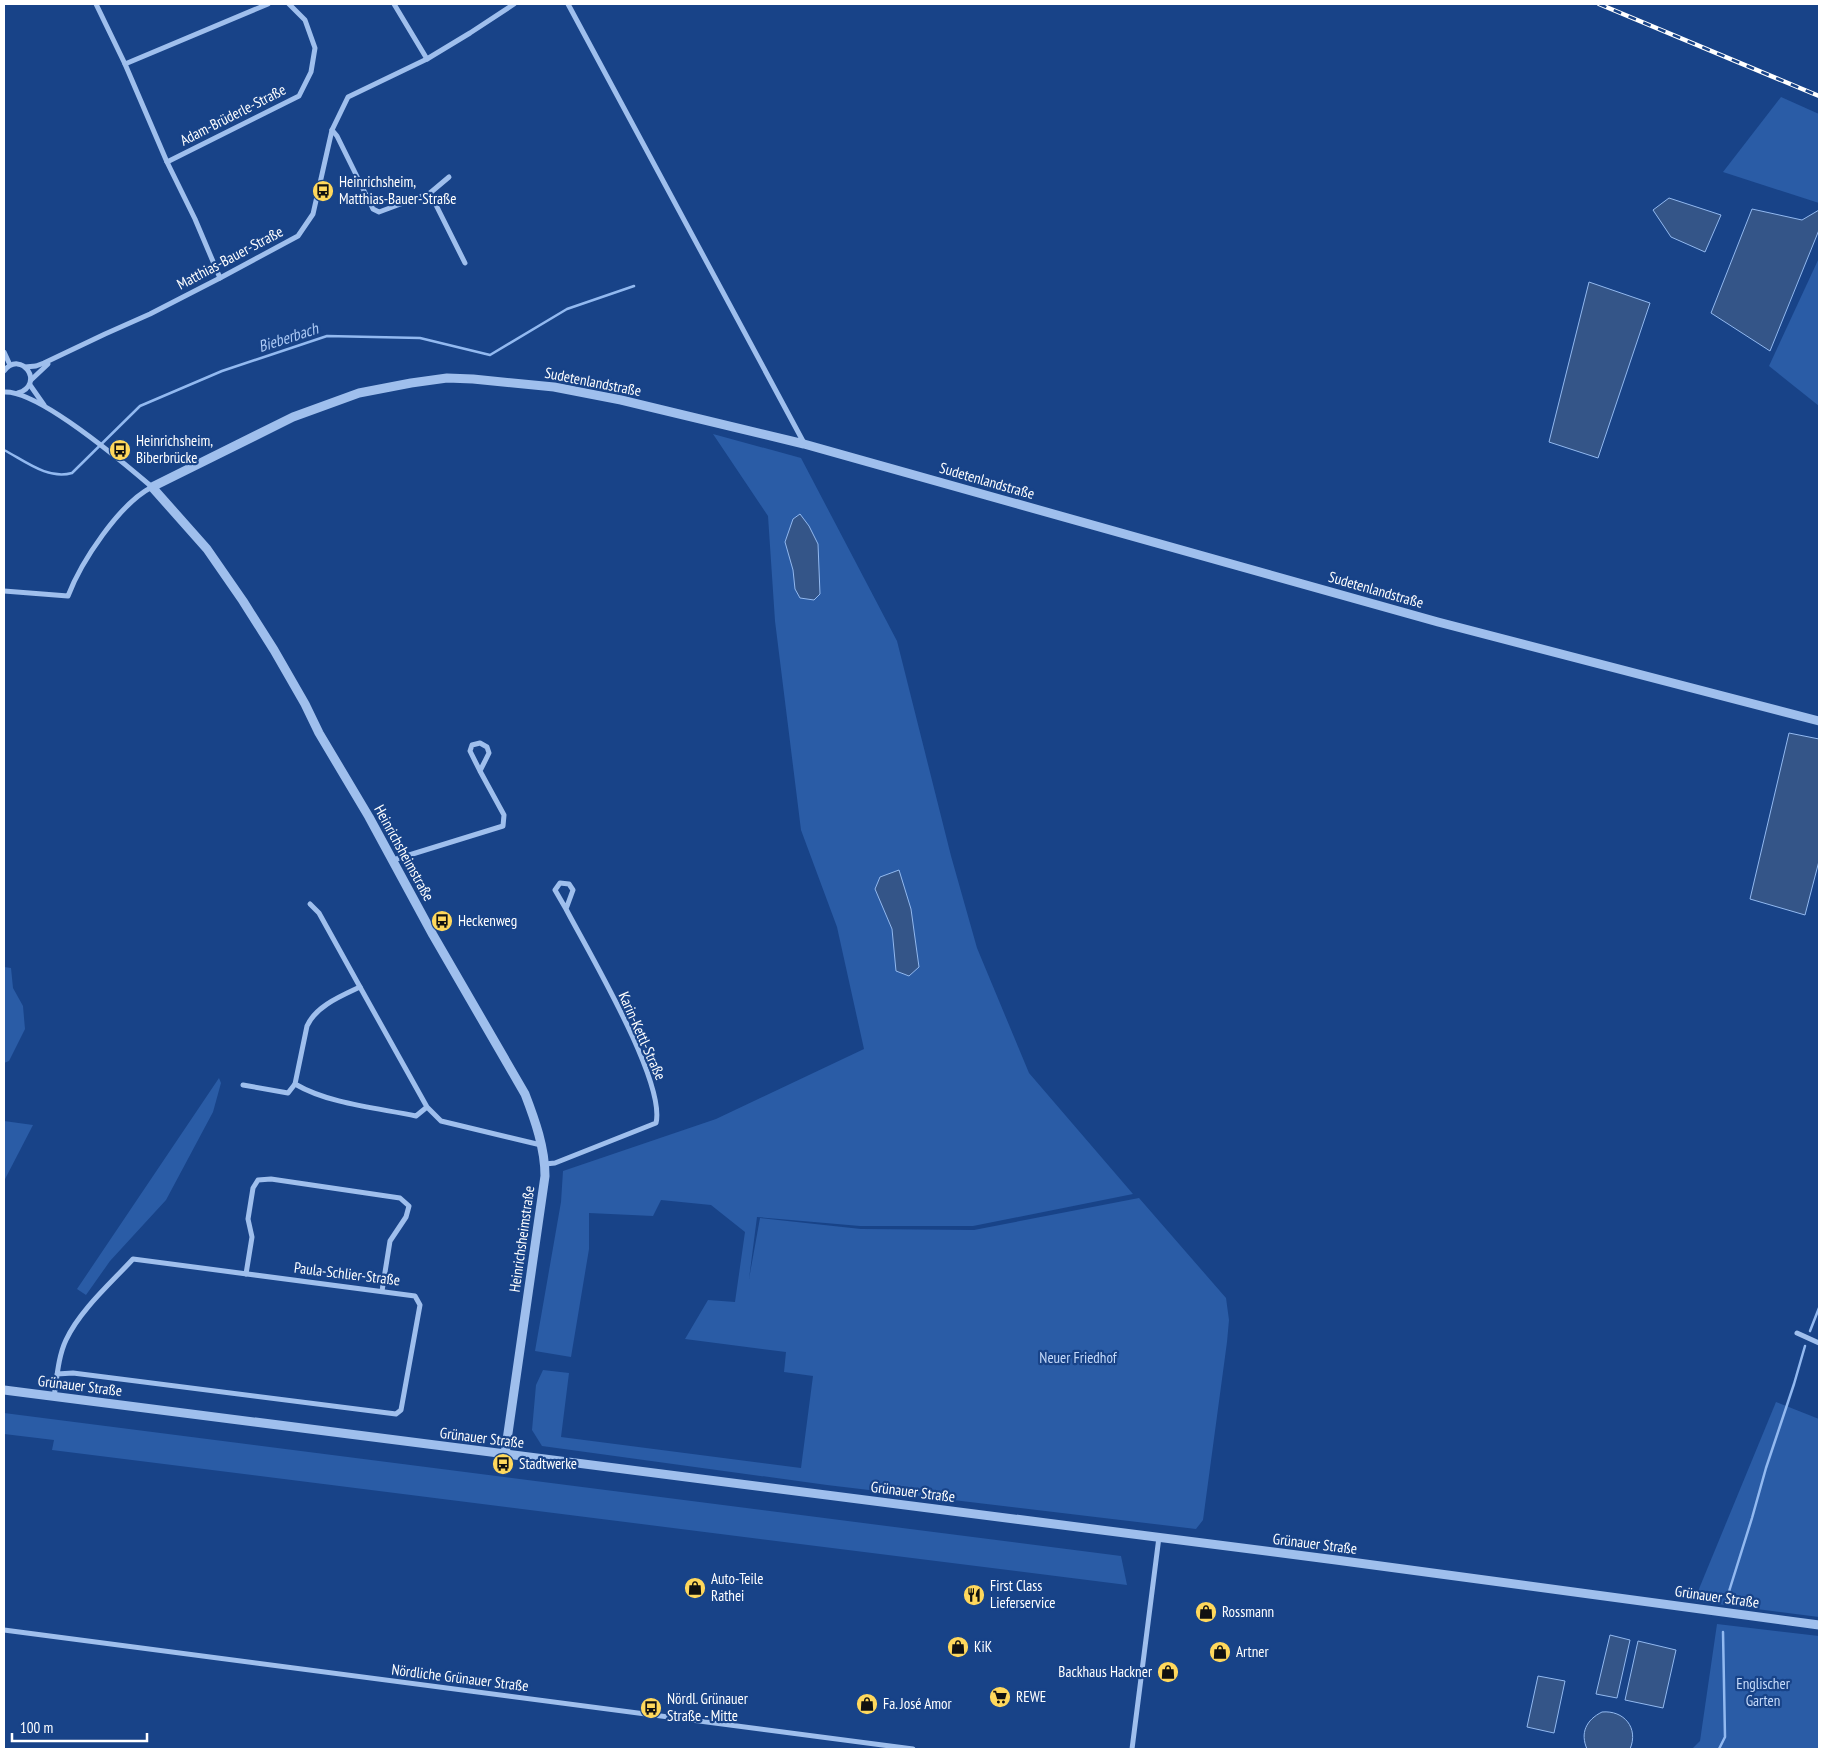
<svg xmlns="http://www.w3.org/2000/svg" width="1823" height="1753" font-family="'PT Sans Narrow',sans-serif">
	<rect width="100%" height="100%" fill="#184388"/>
	<g fill="#2a5ca6" fill-rule="evenodd">
		<path d="M1781,97L1819,114V203L1723,172Z"/>
		<path d="M1819,258V406L1769,366Z"/>
		<path d="M713,434L801,458L897,641L951,856L977,948L1029,1073L1133,1194L973,1226H860L757,1217L749,1279L760,1218L861,1229L974,1230L1139,1198L1226,1298L1229,1320L1227,1342L1203,1520L1196,1529L827,1485L542,1446L532,1430L536,1385L543,1370L569,1373L561,1437L801,1468L813,1376L784,1372L786,1352L685,1339L708,1300L735,1302L745,1232L711,1205L661,1200L653,1216L589,1213V1249L571,1357L535,1351L561,1202L563,1171L716,1119L864,1049L837,927L801,830L775,621L768,516ZM799,515L818,569L820,594L795,589L793,570L785,542L793,519ZM911,909L919,966L909,976L896,971L892,929Z"/>
		<path d="M4,967L11,968L13,988L23,1006L25,1029L9,1061L4,1063Z"/>
		<path d="M219,1078L221,1083L213,1112L166,1200L110,1261L86,1295L77,1289Z"/>
		<path d="M4,1121L33,1125L4,1181Z"/>
		<path d="M1776,1402L1819,1419V1617L1694,1601Z"/>
		<path d="M4,1413L1121,1556L1127,1585L52,1450L54,1440L4,1434Z"/>
		<path d="M1717,1624L1819,1636V1749H1692L1700,1741Z"/>
	</g>
	<g fill="#345588" stroke="#92b9f0">
		<path d="M1669,198L1721,215L1705,252L1671,237L1653,210Z"/>
		<path d="M1752,209L1802,220L1819,210V230L1770,351L1711,313Z"/>
		<path d="M1589,282L1650,303L1598,458L1549,442Z"/>
		<path d="M800,514L809,526L818,544L820,594L814,600L800,598L795,589L793,570L785,542L793,519Z"/>
		<path d="M1789,733L1819,739V861L1805,915L1750,899Z"/>
		<path d="M899,870L911,909L919,967L909,976L896,971L892,929L875,889L880,877Z"/>
		<path d="M1610,1635L1630,1640L1617,1698L1596,1694Z"/>
		<path d="M1638,1641L1676,1650L1663,1708L1625,1700Z"/>
		<path d="M1538,1676L1565,1681L1554,1733L1527,1727Z"/>
		<path d="M1602,1712C1624,1710 1639,1728 1630,1749H1587C1580,1733 1586,1720 1602,1712Z"/>
	</g>
	<g fill="none" stroke-linecap="round" stroke-linejoin="round">
		<g stroke="#92b9f0" stroke-width="2.5">
			<path d="M4,450C25,461 48,480 72,473L140,406L222,371L327,336L420,338L490,355L567,309L634,286"/>
			<path d="M1810,1331L1819,1308"/>
			<path d="M1726,1601L1752,1518L1766,1468L1794,1384L1805,1346"/>
			<path d="M1719,1749L1725,1737L1723,1632"/>
		</g>
		<g stroke="#9fbfed" stroke-width="5">
			<path d="M96,4L125,64L167,162L195,219L220,278"/>
			<path d="M394,4L427,59"/>
			<path d="M568,4L804,443"/>
			<path d="M125,64L268,4"/>
			<path d="M332,130L337,136L373,209L379,212L430,193L465,263"/>
			<path d="M167,162L299,96L311,72L315,48L305,20L289,4"/>
			<path d="M430,193L449,177"/>
			<path d="M4,352L10,365"/>
			<path d="M25,367L36,366L44,363L105,334L150,314L220,278L298,236L313,214L332,130L348,97L427,59L470,33L514,4"/>
			<path d="M4,371C21,349 46,384 18,393"/>
			<path d="M31,380L48,364"/>
			<path d="M30,385L44,405"/>
			<path d="M4,392C38,390 124,463 152,487C119,504 81,562 68,596L4,591"/>
			<path d="M393,860L503,826L504,815L480,771L470,751L472,745L480,743L487,747L489,753L480,771"/>
			<path d="M310,904L319,913L360,987"/>
			<path d="M243,1085L288,1093L295,1084"/>
			<path d="M427,1107L360,987C341,996 316,1006 307,1026L295,1084C329,1104 378,1108 416,1116L427,1107L441,1121L541,1145"/>
			<path d="M545,1164L555,1163L656,1123C666,1082 588,951 566,909L573,890L569,884L560,883L555,890L566,909"/>
			<path d="M246,1274L252,1237L248,1219L253,1188L258,1180L271,1179L400,1198L409,1206L406,1217L390,1241L382,1291"/>
			<path d="M1797,1333L1819,1343"/>
			<path d="M54,1397C57,1378 58,1357 66,1340C80,1310 111,1283 133,1259L415,1296L420,1305L401,1410L396,1414L73,1373L57,1374"/>
			<path d="M4,1630L913,1749"/>
			<path d="M1132,1749L1159,1537"/>
		</g>
		<g stroke="#9fbfed" stroke-width="9">
			<path d="M4,1390L1336,1560L1819,1625"/>
			<path d="M505,1454L545,1176C545,1148 535,1120 525,1094L433,935L369,817L319,733L305,704L274,650L243,601L207,549L152,487L293,417L359,393L411,383L447,378L473,379L554,387L621,400L804,444L1438,622L1819,721"/>
		</g>
		<g stroke="#fff" stroke-width="4.5">
			<path id="rail" d="M1599,4L1819,96"/>
		</g>
		<use href="#rail" stroke="#184388" stroke-width="2.5" stroke-dasharray="8" stroke-linecap="butt"/>
	</g>
	<defs>
		<g id="bus-disc" transform="scale(1.125)"><circle r="9.5" fill="#ffd85c" stroke="#184388"/><path d="M-5-6H5V4H4V6H2V4H-2V6H-4V4H-5ZM-3.5-4V0h7V-4ZM-3.5 1.2v1.5H-2V1.2ZM2 1.2v1.5H3.5V1.2Z" fill="#111"/></g>
		<g id="shop-disc" transform="scale(1.125)"><circle r="9.5" fill="#ffd85c" stroke="#184388"/><path d="M-5-2.5h2.3a2.7 3.5 0 0 1 5.4 0H5L5.5 6h-11ZM-1.5-2.5h3a1.5 2.3 0 0 0-3 0Z" fill="#111"/></g>
		<g id="restaurant-disc" transform="scale(1.125)"><circle r="9.5" fill="#ffd85c" stroke="#184388"/><path d="M-5-6h1v4h1v-4h1v4h1v-4h1v5L-1.5 .5V6h-2V.5L-5-1ZM5-6V6H3V1.5H1.5Q1.5-4 5-6Z" fill="#111"/></g>
		<g id="supermarket-disc" transform="scale(1.125)"><circle r="9.5" fill="#ffd85c" stroke="#184388"/><path d="M-6-5.5h2.5l.6 2H6L4.5 2H-2.5L-4.4-4H-6ZM-1.5 3.2a1.3 1.3 0 1 0 .1 0ZM3 3.2a1.3 1.3 0 1 0 .1 0Z" fill="#111"/></g>
	</defs>
	<g fill-rule="evenodd">
		<use href="#bus-disc" x="323" y="191"/>
		<use href="#bus-disc" x="120" y="450"/>
		<use href="#bus-disc" x="442" y="921"/>
		<use href="#bus-disc" x="503" y="1464"/>
		<use href="#shop-disc" x="695" y="1588"/>
		<use href="#restaurant-disc" x="974" y="1595"/>
		<use href="#shop-disc" x="1206" y="1612"/>
		<use href="#shop-disc" x="958" y="1647"/>
		<use href="#shop-disc" x="1220" y="1652"/>
		<use href="#shop-disc" x="1168" y="1672"/>
		<use href="#supermarket-disc" x="1000" y="1697"/>
		<use href="#shop-disc" x="867" y="1704"/>
		<use href="#bus-disc" x="651" y="1708"/>
	</g>
	<g text-anchor="middle" stroke-width="4.5" stroke-linejoin="round" paint-order="stroke">
		<g font-size="15" fill="#fff" stroke="#184388">
			<text transform="translate(233 115) rotate(-27)" y="5">Adam-Brüderle-Straße</text>
			<text transform="translate(230 258) rotate(-28)" y="5">Matthias-Bauer-Straße</text>
			<text transform="translate(593 382) rotate(11)" y="5">Sudetenlandstraße</text>
			<text transform="translate(987 481) rotate(16)" y="5">Sudetenlandstraße</text>
			<text transform="translate(1376 590) rotate(16)" y="5">Sudetenlandstraße</text>
			<text transform="translate(404 853) rotate(61)" y="5">Heinrichsheimstraße</text>
			<text transform="translate(642 1036) rotate(66)" y="5">Karin-Kettl-Straße</text>
			<text transform="translate(522 1239) rotate(-82)" y="5">Heinrichsheimstraße</text>
			<text transform="translate(347 1274) rotate(7)" y="5">Paula-Schlier-Straße</text>
			<text transform="translate(80 1386) rotate(7)" y="5">Grünauer Straße</text>
			<text transform="translate(482 1438) rotate(7)" y="5">Grünauer Straße</text>
			<text transform="translate(913 1492) rotate(7)" y="5">Grünauer Straße</text>
			<text transform="translate(1315 1544) rotate(7)" y="5">Grünauer Straße</text>
			<text transform="translate(1717 1597) rotate(8)" y="5">Grünauer Straße</text>
			<text transform="translate(460 1678) rotate(7)" y="5">Nördliche Grünauer Straße</text>
		</g>
		<g font-size="15" fill="#fff" stroke="#184388" text-anchor="start">
			<text x="339" y="187">Heinrichsheim,<tspan x="339" dy="17">Matthias-Bauer-Straße</tspan></text>
			<text x="136" y="446">Heinrichsheim,<tspan x="136" dy="17">Biberbrücke</tspan></text>
			<text x="458" y="926">Heckenweg</text>
			<text x="519" y="1469">Stadtwerke</text>
			<text x="711" y="1584">Auto-Teile<tspan x="711" dy="17">Rathei</tspan></text>
			<text x="990" y="1591">First Class<tspan x="990" dy="17">Lieferservice</tspan></text>
			<text x="1222" y="1617">Rossmann</text>
			<text x="974" y="1652">KiK</text>
			<text x="1236" y="1657">Artner</text>
			<text x="1152" y="1677" text-anchor="end">Backhaus Hackner</text>
			<text x="1016" y="1702">REWE</text>
			<text x="667" y="1704">Nördl. Grünauer<tspan x="667" dy="17">Straße - Mitte</tspan></text>
			<text x="883" y="1709">Fa. José Amor</text>
		</g>
		<g font-size="15" fill="#c5dafa" stroke="#184388">
			<text x="1078" y="1363">Neuer Friedhof</text>
			<text x="1763" y="1689">Englischer<tspan x="1763" dy="17">Garten</tspan></text>
		</g>
		<g font-size="16" font-style="italic" fill="#abc9f5" stroke="#184388">
			<text transform="translate(288 337) rotate(-18)" y="6">Bieberbach</text>
		</g>
	</g>
	<rect width="1823" height="1753" fill="none" stroke="#ffffff" stroke-width="10"/>
	<path d="M12 1733v8h135v-8" fill="none" stroke="#ffffff" stroke-width="2.5"/>
	<text x="20" y="1733" font-size="15" fill="#ffffff" stroke="#184388" stroke-width="4" paint-order="stroke">100 m</text>
</svg>
